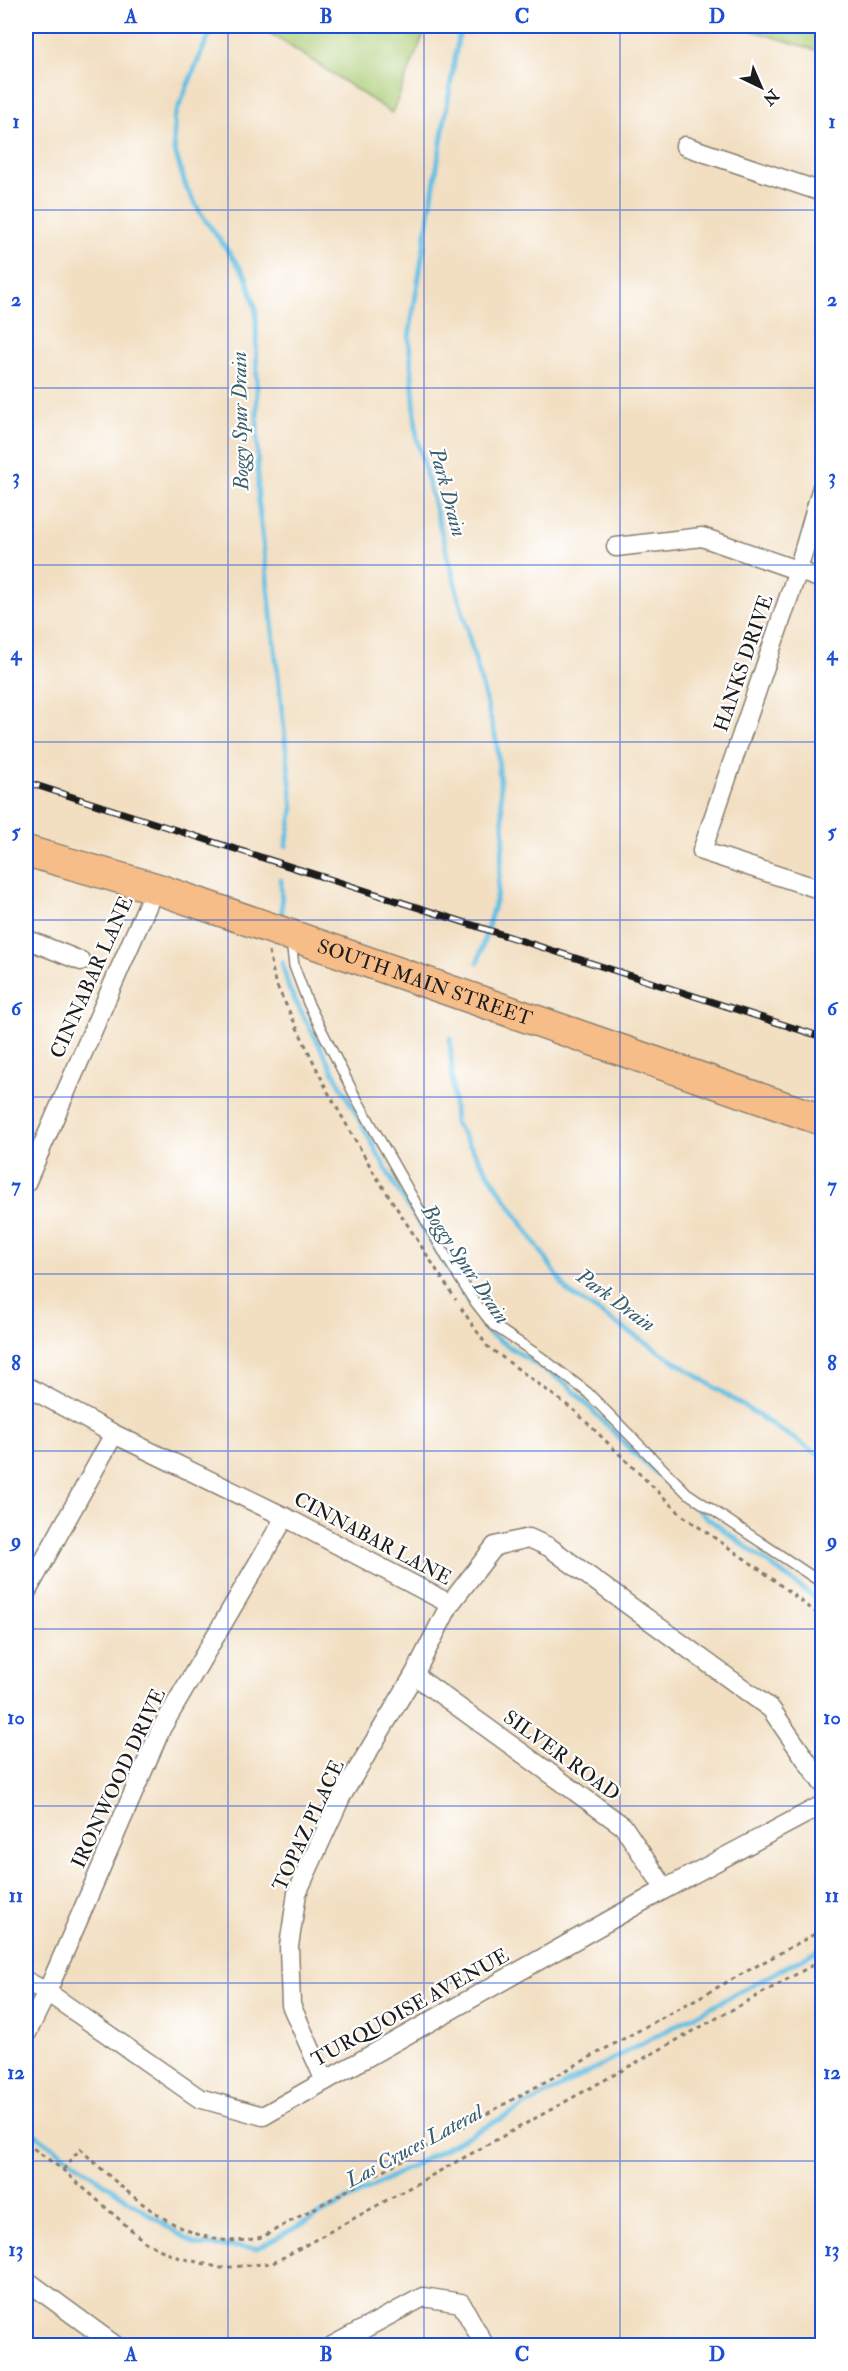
<svg xmlns="http://www.w3.org/2000/svg" width="848" height="2371" font-family="'IM FELL Double Pica',serif">
	<rect width="100%" height="100%" fill="#fff"/>
	<filter id="ink" filterUnits="userSpaceOnUse"><feTurbulence type="fractalNoise" baseFrequency=".0167" numOctaves="2"/><feDisplacementMap in="SourceGraphic" scale="12" xChannelSelector="R" yChannelSelector="G"/><feConvolveMatrix kernelMatrix="1 2 1 2 8 2 1 2 1" color-interpolation-filters="sRGB"/></filter>
	<filter id="wash" filterUnits="userSpaceOnUse"><feTurbulence type="fractalNoise" baseFrequency=".008" numOctaves="4" result="noise"/><feDisplacementMap in="SourceGraphic" scale="24" xChannelSelector="R" yChannelSelector="G"/><feGaussianBlur stdDeviation="1.35" result="paint"/><feColorMatrix in="noise" values="0 0 0 0 0 0 0 0 0 0 0 0 0 0 0 0 0 1.4 0 .05"/><feComposite in="paint" operator="in"/></filter>
	<g filter="url(#wash)">
		<rect width="100%" height="100%" fill="#f2dfc2"/>
		<g fill="#aacc74" stroke="#637448" stroke-width="1.5">
			<path d="M276,26H427L392,113L270,33Z"/>
			<path d="M737,26H822V52Z"/>
		</g>
		<g fill="none" stroke-linecap="round" stroke-linejoin="round">
			<g stroke="#64bfe2" stroke-width="5">
				<path d="M218,26L207,39L174,118V148L186,187L201,214L246,276L256,310L258,498L293,809L286,846"/>
				<path d="M464,26L458,39L409,337L417,439L497,743L504,836L497,894L478,962"/>
				<path d="M281,880L282,914"/>
				<path d="M282,962L289,989L394,1184L488,1333L568,1385L633,1452L702,1514L822,1603"/>
				<path d="M450,1038L455,1123L568,1292L822,1457"/>
				<path d="M26,2128L138,2207L196,2245L257,2248L822,1948"/>
			</g>
		</g>
	</g>
	<g filter="url(#ink)">
		<g fill="none" stroke-linecap="round" stroke-linejoin="round">
			<g stroke="#877e6f" stroke-width="12">
				<path id="service" d="M291,941L294,966L308,1003L355,1096L447,1258L472,1298L493,1325L541,1357L587,1392L687,1493L822,1583"/>
			</g>
			<g stroke="#877e6f" stroke-width="21">
				<g id="minor">
					<path d="M685,146L822,192"/>
					<path d="M822,487L798,570L702,851L822,890"/>
					<path d="M616,547L702,537L822,579"/>
					<path d="M26,939L81,961"/>
					<path d="M26,1183L155,888"/>
					<path d="M26,1386L114,1434L285,1517L450,1604"/>
					<path d="M26,1593L114,1434"/>
					<path d="M414,1675L623,1826L665,1889"/>
					<path d="M26,1981L47,1992L199,2098L263,2116L665,1889L822,1805"/>
					<path d="M26,2035L47,1992L161,1729L285,1517"/>
					<path d="M325,2081L291,2005L289,1946L297,1893L341,1797L414,1675L450,1604L495,1546L529,1538L549,1547L771,1709L822,1783"/>
					<path d="M26,2280L116,2346"/>
					<path d="M332,2346L423,2297L461,2303L485,2346"/>
				</g>
			</g>
			<g stroke="#877e6f" stroke-width="33">
				<g id="primary">
					<path id="s1" d="M26,851L155,888L822,1120"/>
				</g>
			</g>
			<g stroke="#877e6f" stroke-width="3" stroke-dasharray="4.5 4.5" stroke-linecap="butt">
				<path d="M269,951L275,982L328,1092L374,1173L456,1300"/>
				<path d="M461,1308L487,1346L575,1411L683,1516L758,1568L822,1617"/>
				<path d="M26,2143L63,2170L145,2242L173,2256L221,2268L273,2263L822,1960"/>
				<path d="M63,2170L80,2149C120,2186 166,2232 221,2240C235,2242 249,2240 262,2237L822,1930"/>
			</g>
			<use href="#service" stroke="#fff" stroke-width="9"/>
			<use href="#minor" stroke="#fff" stroke-width="18"/>
			<use href="#primary" stroke="#f7bd88" stroke-width="30"/>
			<g stroke="#1c1c1c" stroke-width="7">
				<path id="rail" d="M26,782L822,1037"/>
			</g>
			<use href="#rail" stroke="#fff" stroke-width="4.5" stroke-dasharray="14" stroke-linecap="butt"/>
		</g>
	</g>
	<path fill="none" stroke="#1d4ed8" stroke-width="1.5" stroke-opacity="0.55" d="M228,26V2346M424,26V2346M620,26V2346M26,210H822M26,388H822M26,565H822M26,742H822M26,920H822M26,1097H822M26,1274H822M26,1451H822M26,1629H822M26,1806H822M26,1983H822M26,2161H822"/>
	<g text-anchor="middle" stroke-width="4.5" stroke-linejoin="round" paint-order="stroke">
		<g font-size="20" fill="#1c1c1c" stroke="#fff">
			<text transform="translate(743 663) rotate(-71)" y="7">HANKS DRIVE</text>
			<text transform="translate(91 977) rotate(-66)" y="7">CINNABAR LANE</text>
			<text dy="7" stroke="none"><textPath href="#s1" startOffset="420">SOUTH MAIN STREET</textPath></text>
			<text transform="translate(373 1538) rotate(28)" y="7">CINNABAR LANE</text>
			<text transform="translate(562 1755) rotate(36)" y="7">SILVER ROAD</text>
			<text transform="translate(118 1778) rotate(-65)" y="7">IRONWOOD DRIVE</text>
			<text transform="translate(308 1825) rotate(-65)" y="7">TOPAZ PLACE</text>
			<text transform="translate(410 2007) rotate(-29)" y="7">TURQUOISE AVENUE</text>
		</g>
		<g font-size="21" font-style="italic" fill="#395d6b" stroke="#fff">
			<text transform="translate(240 421) rotate(-91)" y="7">Boggy Spur Drain</text>
			<text transform="translate(448 492) rotate(75)" y="7">Park Drain</text>
			<text transform="translate(466 1264) rotate(56)" y="7">Boggy Spur Drain</text>
			<text transform="translate(616 1300) rotate(36)" y="7">Park Drain</text>
			<text transform="translate(414 2146) rotate(-28)" y="7">Las Cruces Lateral</text>
		</g>
	</g>
	<rect width="848" height="2371" fill="none" stroke="#fff" stroke-width="66"/>
	<g transform="translate(761 87) rotate(136)" stroke="#ffffff" stroke-width="4.5" paint-order="stroke">
	<path d="M0-4.5L10 22L0 15L-10 22Z" fill="#1c1c1c"/>
	<text y="-9" font-size="16" font-weight="bold" text-anchor="middle" fill="#1c1c1c">N</text>
	</g>
	<rect x="33" y="33" width="782" height="2305" fill="none" stroke="#1d4ed8" stroke-width="2"/>
	<g font-size="20" text-anchor="middle" font-weight="bold" fill="#1d4ed8">
		<text x="131" y="23">A</text>
		<text x="326" y="23">B</text>
		<text x="522" y="23">C</text>
		<text x="717" y="23">D</text>
		<text x="16" y="128">1</text>
		<text x="832" y="128">1</text>
		<text x="16" y="306">2</text>
		<text x="832" y="306">2</text>
		<text x="16" y="483">3</text>
		<text x="832" y="483">3</text>
		<text x="16" y="660">4</text>
		<text x="832" y="660">4</text>
		<text x="16" y="838">5</text>
		<text x="832" y="838">5</text>
		<text x="16" y="1015">6</text>
		<text x="832" y="1015">6</text>
		<text x="16" y="1192">7</text>
		<text x="832" y="1192">7</text>
		<text x="16" y="1370">8</text>
		<text x="832" y="1370">8</text>
		<text x="16" y="1547">9</text>
		<text x="832" y="1547">9</text>
		<text x="16" y="1724">10</text>
		<text x="832" y="1724">10</text>
		<text x="16" y="1902">11</text>
		<text x="832" y="1902">11</text>
		<text x="16" y="2079">12</text>
		<text x="832" y="2079">12</text>
		<text x="16" y="2256">13</text>
		<text x="832" y="2256">13</text>
		<text x="131" y="2361">A</text>
		<text x="326" y="2361">B</text>
		<text x="522" y="2361">C</text>
		<text x="717" y="2361">D</text>
	</g>
</svg>
